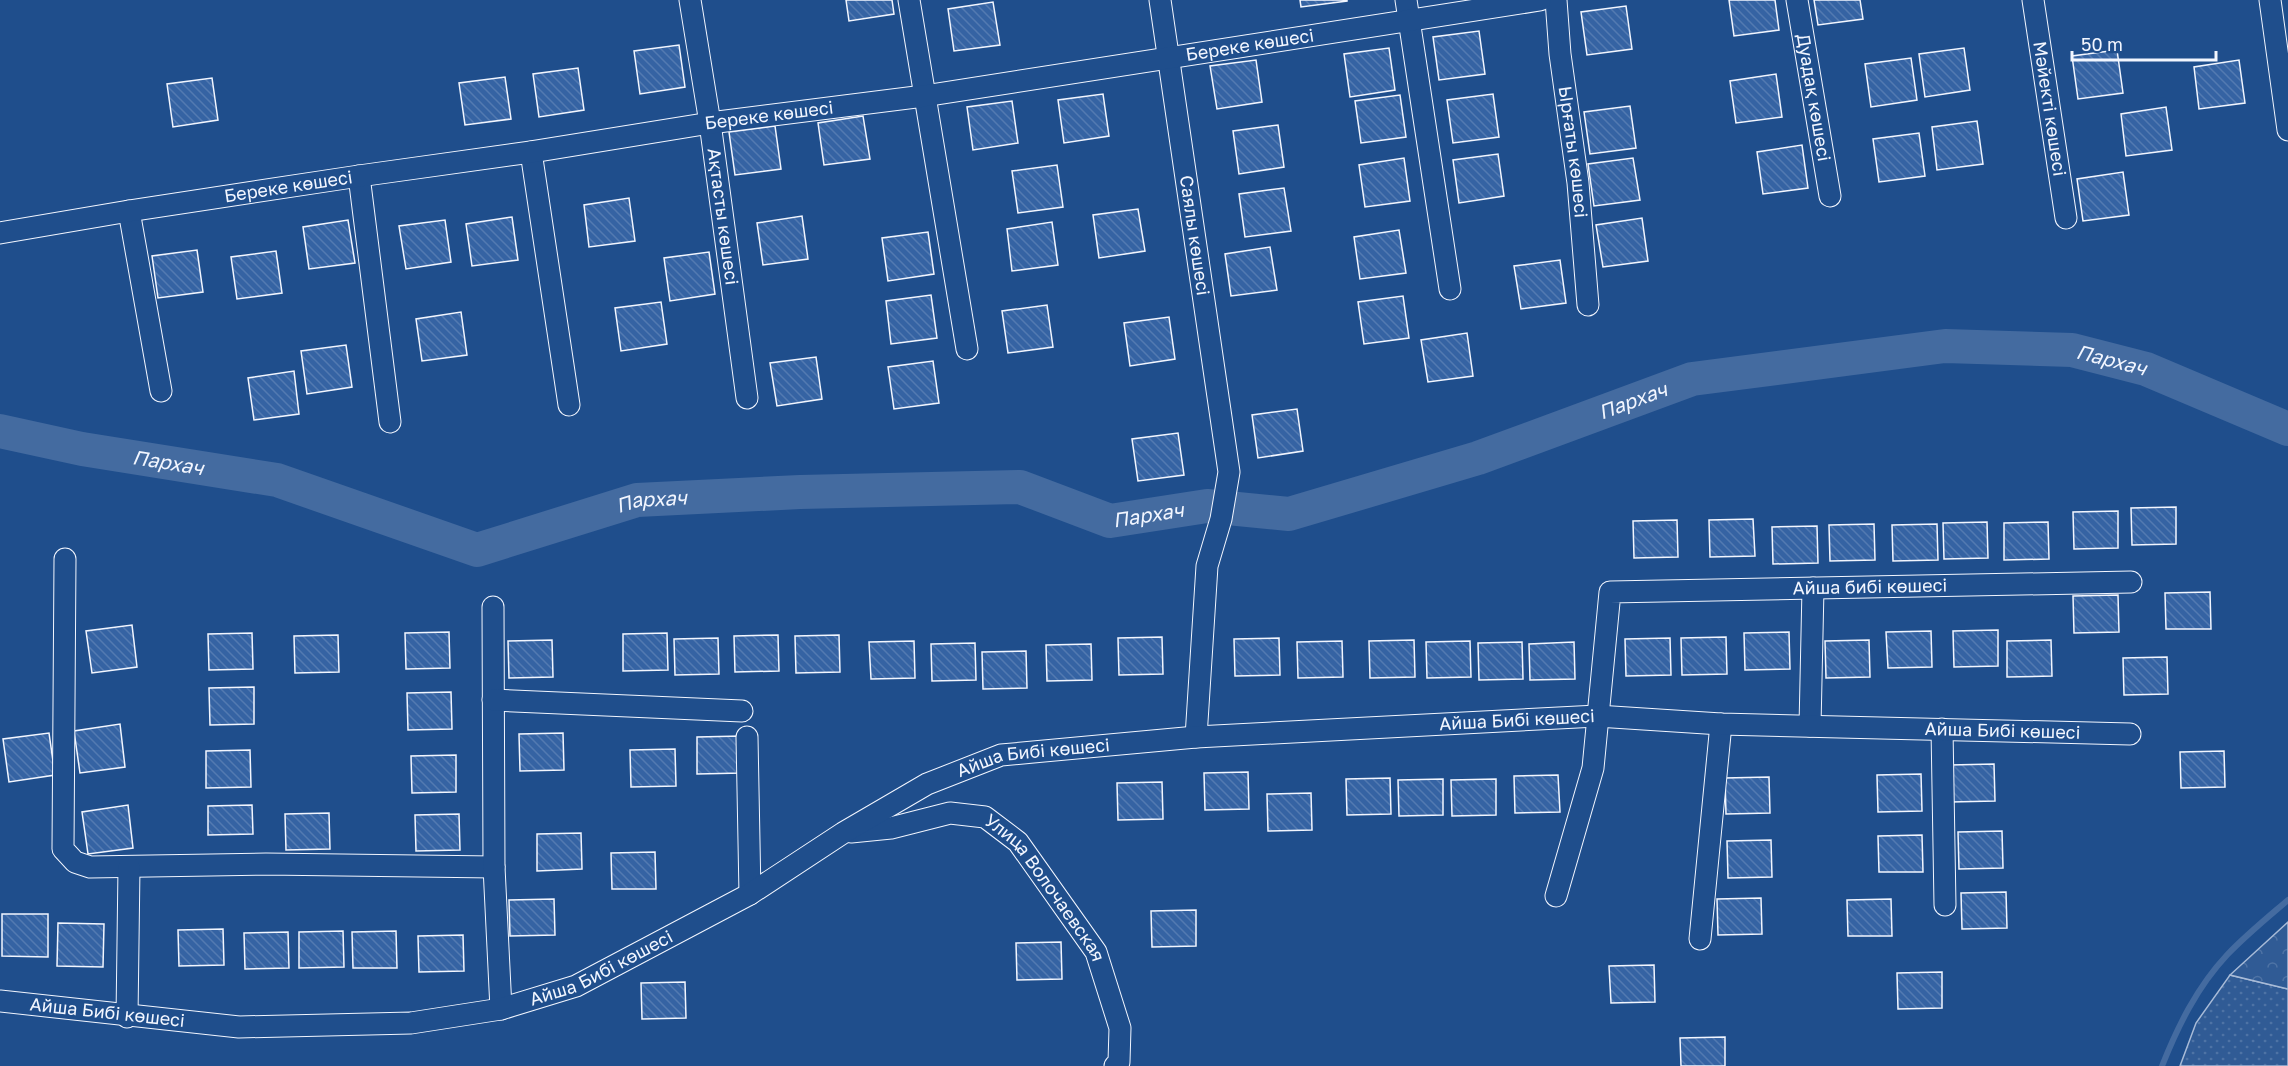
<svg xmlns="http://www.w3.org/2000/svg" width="2288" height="1066" font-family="'Golos Text',sans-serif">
	<defs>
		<pattern id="grass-dots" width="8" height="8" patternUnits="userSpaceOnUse" patternTransform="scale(1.5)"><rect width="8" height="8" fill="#305b95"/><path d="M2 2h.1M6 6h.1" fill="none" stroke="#4e73a5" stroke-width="1.8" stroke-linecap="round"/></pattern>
		<pattern id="forest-crowns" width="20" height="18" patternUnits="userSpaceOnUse" patternTransform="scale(1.5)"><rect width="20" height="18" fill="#305b95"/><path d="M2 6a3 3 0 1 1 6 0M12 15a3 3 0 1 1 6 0" fill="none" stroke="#4e73a5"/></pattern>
		<pattern id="building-back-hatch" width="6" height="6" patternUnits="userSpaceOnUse" patternTransform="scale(1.5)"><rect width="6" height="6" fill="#3563a3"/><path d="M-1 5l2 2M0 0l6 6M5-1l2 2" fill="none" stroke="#537ab1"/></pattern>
	</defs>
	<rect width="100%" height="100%" fill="#1f4e8c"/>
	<path fill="url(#grass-dots)" stroke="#a8bbd7" stroke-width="1.5" d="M2230,975L2288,989V1066H2180L2196,1023Z"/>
	<path fill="url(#forest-crowns)" stroke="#a8bbd7" stroke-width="1.5" d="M2288,922V989L2230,975Z"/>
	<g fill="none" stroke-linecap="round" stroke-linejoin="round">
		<path stroke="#446ba0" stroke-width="6" d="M2162,1066C2178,1026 2197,987 2227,955C2246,935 2267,918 2288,900"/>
		<path stroke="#446ba0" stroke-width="34" id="s1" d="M0,431L82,449L277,480L477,550L637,500L800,492L1020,487L1110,521L1207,506L1289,514L1478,458L1692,379L1945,346L2072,350L2146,369L2288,429"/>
	</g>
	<g fill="url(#building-back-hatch)" stroke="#f2f6ff" stroke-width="1.5">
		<path d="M846,0H892L894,14L849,21Z"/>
		<path d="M1300,0H1347V1L1301,7Z"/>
		<path d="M1729,0H1775L1779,30L1734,36Z"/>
		<path d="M1814,0H1860L1863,19L1818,25Z"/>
		<path d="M993,2L1000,45L954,51L948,9Z"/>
		<path d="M1626,6L1632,49L1587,55L1581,12Z"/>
		<path d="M1479,31L1485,74L1439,80L1433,37Z"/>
		<path d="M679,45L685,87L640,94L634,51Z"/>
		<path d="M1389,48L1395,90L1350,97L1344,54Z"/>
		<path d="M1964,48L1970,90L1925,97L1919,54Z"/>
		<path d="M2117,50L2123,93L2078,99L2072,56Z"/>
		<path d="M1911,58L1917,100L1871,107L1865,64Z"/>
		<path d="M1256,60L1262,102L1217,109L1210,66Z"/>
		<path d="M2239,60L2245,103L2199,109L2194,67Z"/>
		<path d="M578,68L584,110L539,117L533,74Z"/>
		<path d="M1776,74L1782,117L1736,123L1730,81Z"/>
		<path d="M505,77L511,119L465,125L459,83Z"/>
		<path d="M212,78L218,120L173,127L167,84Z"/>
		<path d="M1103,94L1109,136L1064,143L1058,100Z"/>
		<path d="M1493,94L1499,137L1453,143L1447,100Z"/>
		<path d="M1400,95L1406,137L1361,143L1355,101Z"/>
		<path d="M1012,101L1018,143L973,150L967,107Z"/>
		<path d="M1630,106L1636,148L1590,154L1584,112Z"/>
		<path d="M2166,107L2172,150L2126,156L2121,114Z"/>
		<path d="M863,116L870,159L824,165L818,123Z"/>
		<path d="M1977,121L1983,164L1937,170L1932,127Z"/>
		<path d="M1278,125L1284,167L1239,174L1233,131Z"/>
		<path d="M775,126L781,169L735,175L729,132Z"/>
		<path d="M1919,133L1925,176L1879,182L1873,139Z"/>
		<path d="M1802,145L1808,188L1763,194L1757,152Z"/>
		<path d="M1498,154L1504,196L1459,203L1453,160Z"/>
		<path d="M1404,158L1410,201L1365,207L1359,165Z"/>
		<path d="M1633,158L1640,200L1594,206L1588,164Z"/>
		<path d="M1057,165L1063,207L1018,213L1012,171Z"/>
		<path d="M2123,172L2129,215L2083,221L2077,179Z"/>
		<path d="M1284,188L1291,231L1245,237L1239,194Z"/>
		<path d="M629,198L635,241L589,247L584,205Z"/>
		<path d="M1138,209L1145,251L1099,258L1093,215Z"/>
		<path d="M802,216L808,259L763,265L757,223Z"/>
		<path d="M512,217L518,260L472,266L466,224Z"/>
		<path d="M1642,218L1648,261L1603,267L1596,225Z"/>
		<path d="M348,220L355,263L309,269L303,227Z"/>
		<path d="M445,220L451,262L406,269L399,226Z"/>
		<path d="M1052,222L1058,265L1012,271L1007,229Z"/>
		<path d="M1399,230L1406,273L1360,279L1354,237Z"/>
		<path d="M928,232L934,274L888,281L882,238Z"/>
		<path d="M1270,247L1277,290L1231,296L1225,254Z"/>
		<path d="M197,250L203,292L158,298L152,256Z"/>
		<path d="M276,251L282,293L237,299L231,257Z"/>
		<path d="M709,252L715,294L670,301L664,258Z"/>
		<path d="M1560,260L1566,303L1521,309L1514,266Z"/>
		<path d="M931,295L937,338L891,344L886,301Z"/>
		<path d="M1403,296L1409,338L1364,344L1358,302Z"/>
		<path d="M661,302L667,344L621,351L615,308Z"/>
		<path d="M1047,305L1053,347L1008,353L1002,311Z"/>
		<path d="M461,312L467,355L422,361L416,319Z"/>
		<path d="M1169,317L1175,359L1130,366L1124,323Z"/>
		<path d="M1467,333L1473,376L1428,382L1421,340Z"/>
		<path d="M346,345L352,387L307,394L301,351Z"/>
		<path d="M816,357L822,399L777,406L770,363Z"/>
		<path d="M933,361L939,403L894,409L888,367Z"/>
		<path d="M294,371L299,414L254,420L248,378Z"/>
		<path d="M1297,409L1303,451L1258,458L1252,415Z"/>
		<path d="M1178,433L1184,475L1138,481L1132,439Z"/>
		<path d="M2176,507V544L2132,545L2131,508Z"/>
		<path d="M2118,511V548L2074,549L2073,512Z"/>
		<path d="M1753,519L1755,556L1710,557L1709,520Z"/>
		<path d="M1677,520L1678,557L1634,558L1633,521Z"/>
		<path d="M1987,522L1988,558L1944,559L1943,523Z"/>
		<path d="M2048,522L2049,559L2004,560V523Z"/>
		<path d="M1874,524L1875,560L1830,561L1829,525Z"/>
		<path d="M1937,524L1938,560L1893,561L1892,525Z"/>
		<path d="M1817,526L1818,563L1773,564L1772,527Z"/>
		<path d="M2210,592L2211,629H2166L2165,593Z"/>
		<path d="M2118,595L2119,632L2074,633L2073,596Z"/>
		<path d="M132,625L137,667L92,673L86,631Z"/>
		<path d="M1998,630V666L1954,667L1953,631Z"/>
		<path d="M1931,631L1932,667L1888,668L1886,632Z"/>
		<path d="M449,632L450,668L406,669L405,633Z"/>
		<path d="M1789,632L1790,669L1745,670L1744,633Z"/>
		<path d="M252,633L253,669L209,670L208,634Z"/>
		<path d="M667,633L668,670L623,671V634Z"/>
		<path d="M338,635L339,672L295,673L294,636Z"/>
		<path d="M778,635L779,671L735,672L734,636Z"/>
		<path d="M839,635L840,672L796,673L795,636Z"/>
		<path d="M1162,637L1163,674L1119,675L1118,638Z"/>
		<path d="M1726,637L1727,674L1682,675L1681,638Z"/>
		<path d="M718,638L719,674L675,675L674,639Z"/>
		<path d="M1279,638L1280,675L1235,676L1234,639Z"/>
		<path d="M1670,638L1671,675L1626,676L1625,639Z"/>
		<path d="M552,640L553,677L509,678L508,641Z"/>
		<path d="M1414,640L1415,677L1370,678L1369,641Z"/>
		<path d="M1869,640L1870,677L1826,678L1825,641Z"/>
		<path d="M2051,640L2052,676L2007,677V641Z"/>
		<path d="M914,641L915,678L871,679L869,642Z"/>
		<path d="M1342,641L1343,677L1298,678L1297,642Z"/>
		<path d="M1470,641L1471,677L1427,678L1426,642Z"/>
		<path d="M1522,642L1523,679L1479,680L1478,643Z"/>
		<path d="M1574,642L1575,679L1530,680L1529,644Z"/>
		<path d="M975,643L976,680L932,681L931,644Z"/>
		<path d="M1091,644L1092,680L1047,681L1046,645Z"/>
		<path d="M1026,651L1027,688L983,689L982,652Z"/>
		<path d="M2167,657L2168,694L2124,695L2123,658Z"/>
		<path d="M254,687V724L210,725L209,688Z"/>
		<path d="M451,692L452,729L408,730L407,693Z"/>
		<path d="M120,724L125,767L80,773L74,731Z"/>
		<path d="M49,733L55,775L9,782L3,739Z"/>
		<path d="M563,733L564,770L520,771L519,734Z"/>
		<path d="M741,736L742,773L697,774V737Z"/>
		<path d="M675,749L676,786L631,787L630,750Z"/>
		<path d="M250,750L251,787L206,788V751Z"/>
		<path d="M2224,751L2225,787L2181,788L2180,752Z"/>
		<path d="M456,755V792L412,793L411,756Z"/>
		<path d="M1994,764L1995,801L1951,802L1950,765Z"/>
		<path d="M1248,772L1249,809L1205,810L1204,773Z"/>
		<path d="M1921,774L1922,811L1878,812L1877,775Z"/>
		<path d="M1558,775L1560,812L1515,813L1514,776Z"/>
		<path d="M1769,777L1770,813L1726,814L1725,778Z"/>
		<path d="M1390,778L1391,814L1347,815L1346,779Z"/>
		<path d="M1443,779V815L1399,816L1398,780Z"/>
		<path d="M1496,779V815L1452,816L1451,780Z"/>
		<path d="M1162,782L1163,819L1118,820L1117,783Z"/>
		<path d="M1311,793L1312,830L1268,831L1267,794Z"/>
		<path d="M128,805L133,848L88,854L82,812Z"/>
		<path d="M252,805L253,834L208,835V806Z"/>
		<path d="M329,813L330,849L286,850L285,814Z"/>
		<path d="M459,814L460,850L416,851L415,815Z"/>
		<path d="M2002,831L2003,868L1959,869L1958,832Z"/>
		<path d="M581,833L582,869L537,871V834Z"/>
		<path d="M1922,835L1923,872H1879L1878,836Z"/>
		<path d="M1771,840L1772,877L1728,878L1727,841Z"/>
		<path d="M655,852L656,889H612L611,853Z"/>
		<path d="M2006,892L2007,928L1962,929L1961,893Z"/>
		<path d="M1761,898L1762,934L1718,935L1717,899Z"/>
		<path d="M554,899L555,935L510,936L509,900Z"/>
		<path d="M1891,899L1892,936H1848L1847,900Z"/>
		<path d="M1196,910V946L1152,947L1151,911Z"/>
		<path d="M2,914H48V957L2,956Z"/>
		<path d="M58,923L104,924L103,967L57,966Z"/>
		<path d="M223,929L224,965L179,966L178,930Z"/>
		<path d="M343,931L344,967L299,968V932Z"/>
		<path d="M396,931L397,968H353L352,932Z"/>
		<path d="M288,932L289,968L245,969L244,933Z"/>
		<path d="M463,935L464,971L419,972L418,936Z"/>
		<path d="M1061,942L1062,979L1017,980L1016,943Z"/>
		<path d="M1654,965L1655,1002L1611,1003L1609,966Z"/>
		<path d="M1942,972V1008L1898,1009L1897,973Z"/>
		<path d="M685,982L686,1018L642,1019L641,983Z"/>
		<path d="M1725,1037V1066H1681L1680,1038Z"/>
	</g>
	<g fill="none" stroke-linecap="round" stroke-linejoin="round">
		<g stroke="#f2f6ff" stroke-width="23">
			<g id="minor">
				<path id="s2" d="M690,0L710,123L747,398"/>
				<path d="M909,0L967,349"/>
				<path id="s3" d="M1160,0L1229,472L1221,519L1207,566L1196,737"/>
				<path d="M1406,0L1450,289"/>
				<path id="s4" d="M1556,0L1560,54L1578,183L1588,305"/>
				<path id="s5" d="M1797,0L1830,196"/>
				<path id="s6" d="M2033,0L2066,218"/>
				<path d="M2270,0L2288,130"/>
				<path d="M531,152L569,405"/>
				<path d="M359,176L390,422"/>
				<path d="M129,211L161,391"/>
				<path id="s7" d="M0,233L129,211L359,176L531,152L710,123L924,96L1540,0"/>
				<path d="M65,559L63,849L75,862L90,867L266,864L494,867"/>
				<path d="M493,607L494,867L501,1009"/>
				<path d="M493,700L742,711"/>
				<path d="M1810,726L1813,588"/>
				<path d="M1942,729L1945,905"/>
				<path d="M747,737L750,894"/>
				<path id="s8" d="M851,832L891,828L950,813L985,817L1018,842L1096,952L1120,1028L1119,1062L1115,1066"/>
				<path id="s9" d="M1556,896L1593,768L1610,592L2131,582"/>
				<path d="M1700,939L1721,724"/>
				<path id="s10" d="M0,1001L239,1027L411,1023L501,1009L576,986L750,894L843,833L927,784L1001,755L1196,737L1597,716L1721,724L2130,734"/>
				<path d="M127,1017L129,867"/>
			</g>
		</g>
		<use href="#minor" stroke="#1f4e8c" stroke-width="21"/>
	</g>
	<g text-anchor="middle" stroke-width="4.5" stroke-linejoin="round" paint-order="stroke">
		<g font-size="18" fill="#f2f6ff" stroke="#1f4e8c">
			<text dy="6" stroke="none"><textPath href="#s7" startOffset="1264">Береке көшесі</textPath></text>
			<text dy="6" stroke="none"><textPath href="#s5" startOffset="99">Дуадақ көшесі</textPath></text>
			<text dy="6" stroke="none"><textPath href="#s6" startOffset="110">Мәйекті көшесі</textPath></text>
			<text dy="6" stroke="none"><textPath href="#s7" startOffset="778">Береке көшесі</textPath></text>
			<text dy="6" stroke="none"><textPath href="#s4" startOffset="153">Ырғаты көшесі</textPath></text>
			<text dy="6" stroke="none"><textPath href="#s7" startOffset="292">Береке көшесі</textPath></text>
			<text dy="6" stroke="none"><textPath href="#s2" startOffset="219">Ақтасты көшесі</textPath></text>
			<text dy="6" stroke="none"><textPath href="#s3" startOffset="238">Саялы көшесі</textPath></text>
			<text dy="6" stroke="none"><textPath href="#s9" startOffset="570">Айша бибі көшесі</textPath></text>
			<text dy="6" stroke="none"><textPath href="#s10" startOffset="1584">Айша Бибі көшесі</textPath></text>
			<text dy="6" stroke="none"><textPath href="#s10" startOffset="2070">Айша Бибі көшесі</textPath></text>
			<text dy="6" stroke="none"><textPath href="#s10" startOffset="1098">Айша Бибі көшесі</textPath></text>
			<text dy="6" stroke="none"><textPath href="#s8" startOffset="230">Улица Волочаевская</textPath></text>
			<text dy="6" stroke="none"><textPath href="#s10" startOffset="612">Айша Бибі көшесі</textPath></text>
			<text dy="6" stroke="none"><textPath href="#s10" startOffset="108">Айша Бибі көшесі</textPath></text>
		</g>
		<g font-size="20" font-style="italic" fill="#f2f6ff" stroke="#1f4e8c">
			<text dy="7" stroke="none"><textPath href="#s1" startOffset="2169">Пархач</textPath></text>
			<text dy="7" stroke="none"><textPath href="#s1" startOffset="1683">Пархач</textPath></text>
			<text dy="7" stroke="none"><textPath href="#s1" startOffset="171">Пархач</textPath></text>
			<text dy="7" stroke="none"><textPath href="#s1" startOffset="675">Пархач</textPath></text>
			<text dy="7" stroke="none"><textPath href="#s1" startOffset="1179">Пархач</textPath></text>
		</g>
	</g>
	<path d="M2072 51v9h144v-9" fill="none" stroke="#f2f6ff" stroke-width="3"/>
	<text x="2081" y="51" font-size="18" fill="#f2f6ff" stroke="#1f4e8c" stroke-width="4.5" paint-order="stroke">50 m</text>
</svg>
